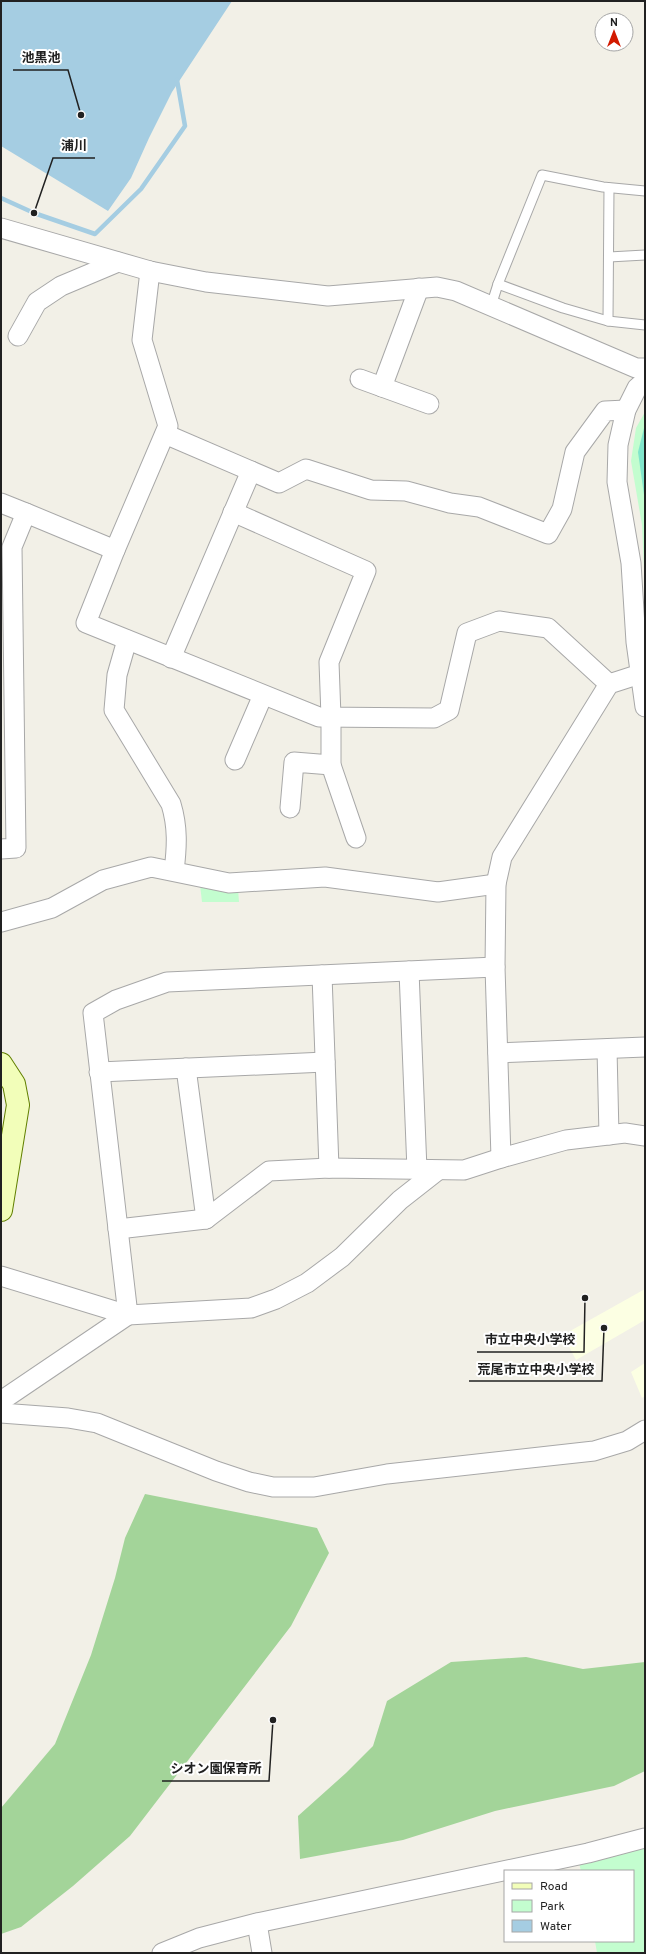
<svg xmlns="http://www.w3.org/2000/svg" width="646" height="1954" font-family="Overpass,'Noto Sans JP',sans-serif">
	<rect width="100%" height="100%" fill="#f2f0e7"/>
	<g fill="#fcffe3">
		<path d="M645,1289V1320L576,1360L563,1335Z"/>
		<path d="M645,1363V1396L642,1398L631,1372Z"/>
	</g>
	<g fill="#a3d499">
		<path d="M145,1494L317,1528L329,1553L291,1626L130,1836L73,1886L21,1927L1,1934V1808L55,1744L91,1655L115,1578L125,1538Z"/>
		<path d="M526,1657L583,1669L645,1662V1771L614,1786L495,1811L403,1840L300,1859L298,1816L346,1773L373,1746L387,1701L451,1662Z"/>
	</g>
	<g fill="#c3fdcf">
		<path d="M645,412V591L642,525L631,461L636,428Z"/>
		<path d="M200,885L238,889L239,902H202Z"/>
		<path d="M645,1845V1953H597L595,1941H633V1871H581L578,1859Z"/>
	</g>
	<path fill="#81e5cb" d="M645,424V502L638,452Z"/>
	<path fill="#a5cde2" d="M1,1H232L172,92L149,138L131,178L108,211L1,146Z"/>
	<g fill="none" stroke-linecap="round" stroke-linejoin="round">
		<path stroke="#a5cde2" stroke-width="4.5" d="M1,198L34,213L95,234L141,189L185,126L177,80"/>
		<g stroke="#a8a8a8" stroke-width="11">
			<g id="lane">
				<path d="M609,257L645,255"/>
				<path d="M498,284L563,308L608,321L645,325"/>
				<path d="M491,306L498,284L542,175L603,187L645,191"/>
				<path d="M608,321L609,188"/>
			</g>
		</g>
		<g stroke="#a8a8a8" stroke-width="21">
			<g id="street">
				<path d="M1,228L150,271L206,282L328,296L437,287L456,291L636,368H645"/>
				<path d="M150,271L142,340L168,426L115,550L86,623L319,717L434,718L449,710L467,633L499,621L548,628L609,684"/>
				<path d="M18,336L37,302L61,286L118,262"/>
				<path d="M360,379L429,404"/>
				<path d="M645,381L637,388L626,410L618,445L617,482L631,563L636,642L645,707"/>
				<path d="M382,387L419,288"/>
				<path d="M165,434L279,483L306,469L371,490L406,491L450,503L479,507L548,534L562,509L575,452L605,411L626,410"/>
				<path d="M1,503L26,513"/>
				<path d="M233,512L366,571L329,662L331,717V765L356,838"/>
				<path d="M127,640L117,675L114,710L171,804C178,827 177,847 174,871"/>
				<path d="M171,658L251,471"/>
				<path d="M235,760L263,695"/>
				<path d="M290,808L294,762L331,765"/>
				<path d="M1,849L16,848L12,547L26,513L115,550"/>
				<path d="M1,922L52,908L103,880L151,867L229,883L325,877L438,892L496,884"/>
				<path d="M409,971L417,1170"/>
				<path d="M322,975L329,1168"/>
				<path d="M607,1049L609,1135"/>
				<path d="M498,1053L645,1047"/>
				<path d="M186,1068L206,1219"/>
				<path d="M99,1072L325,1062"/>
				<path d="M501,1158L495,967L496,884L502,857L609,684L640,674"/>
				<path d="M118,1229L206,1219L269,1171L329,1168L464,1170L501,1158L566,1140L625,1133L645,1136"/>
				<path d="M1,1276L128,1315L251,1308L276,1299L307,1283L342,1257L400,1200L437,1171"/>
				<path d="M128,1315L93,1013L116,1000L167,982L495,967"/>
				<path d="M1,1401L128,1315"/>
				<path d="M1,1413L68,1418L97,1423L216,1471L249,1482L273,1487H314L387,1474L594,1451L627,1441L645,1430"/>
				<path d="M257,1923L262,1953"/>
				<path d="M162,1953L199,1938L257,1923L588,1853L645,1838"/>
			</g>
		</g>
		<g stroke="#628000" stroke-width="24">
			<path id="secondary" d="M1,1064L14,1084L18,1105L1,1210"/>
		</g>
		<use href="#lane" stroke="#fff" stroke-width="9"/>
		<use href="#street" stroke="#fff" stroke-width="19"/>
		<use href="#secondary" stroke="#f2feb9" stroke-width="22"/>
	</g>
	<path fill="none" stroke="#212121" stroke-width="1.5" d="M81 115L68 70H13M34 213L53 158H95M585 1298L584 1352H477M604 1328L602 1381H469M273 1720L269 1781H162"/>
	<g fill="#212121" stroke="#fff" stroke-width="1.5">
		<circle cx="81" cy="115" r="4"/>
		<circle cx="34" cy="213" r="4"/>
		<circle cx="585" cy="1298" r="4"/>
		<circle cx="604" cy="1328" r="4"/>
		<circle cx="273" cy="1720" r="4"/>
	</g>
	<g font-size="13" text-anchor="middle" font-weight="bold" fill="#212121" stroke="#fff" stroke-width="4" stroke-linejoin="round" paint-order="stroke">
		<text x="41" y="62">池黒池</text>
		<text x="74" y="150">浦川</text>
		<text x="530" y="1344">市立中央小学校</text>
		<text x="536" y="1374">荒尾市立中央小学校</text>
		<text x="216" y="1773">シオン園保育所</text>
	</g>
	<rect width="646" height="1954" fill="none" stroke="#212121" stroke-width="4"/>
	<rect x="504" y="1870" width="130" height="72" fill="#ffffff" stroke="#a6a6a6"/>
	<rect x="512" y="1883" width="20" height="6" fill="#f2feb9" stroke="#a6a6a6"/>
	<text x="540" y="1890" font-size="12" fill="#212121">Road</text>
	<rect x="512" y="1900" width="20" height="12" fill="#c3fdcf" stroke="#a6a6a6"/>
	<text x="540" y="1910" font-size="12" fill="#212121">Park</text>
	<rect x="512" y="1920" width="20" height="12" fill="#a5cde2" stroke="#a6a6a6"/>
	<text x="540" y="1930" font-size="12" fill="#212121">Water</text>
	<g transform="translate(614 32)"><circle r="19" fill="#ffffff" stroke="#a6a6a6"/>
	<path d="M0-3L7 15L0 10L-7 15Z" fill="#d21a00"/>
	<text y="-6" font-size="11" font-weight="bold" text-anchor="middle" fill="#212121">N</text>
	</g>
</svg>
